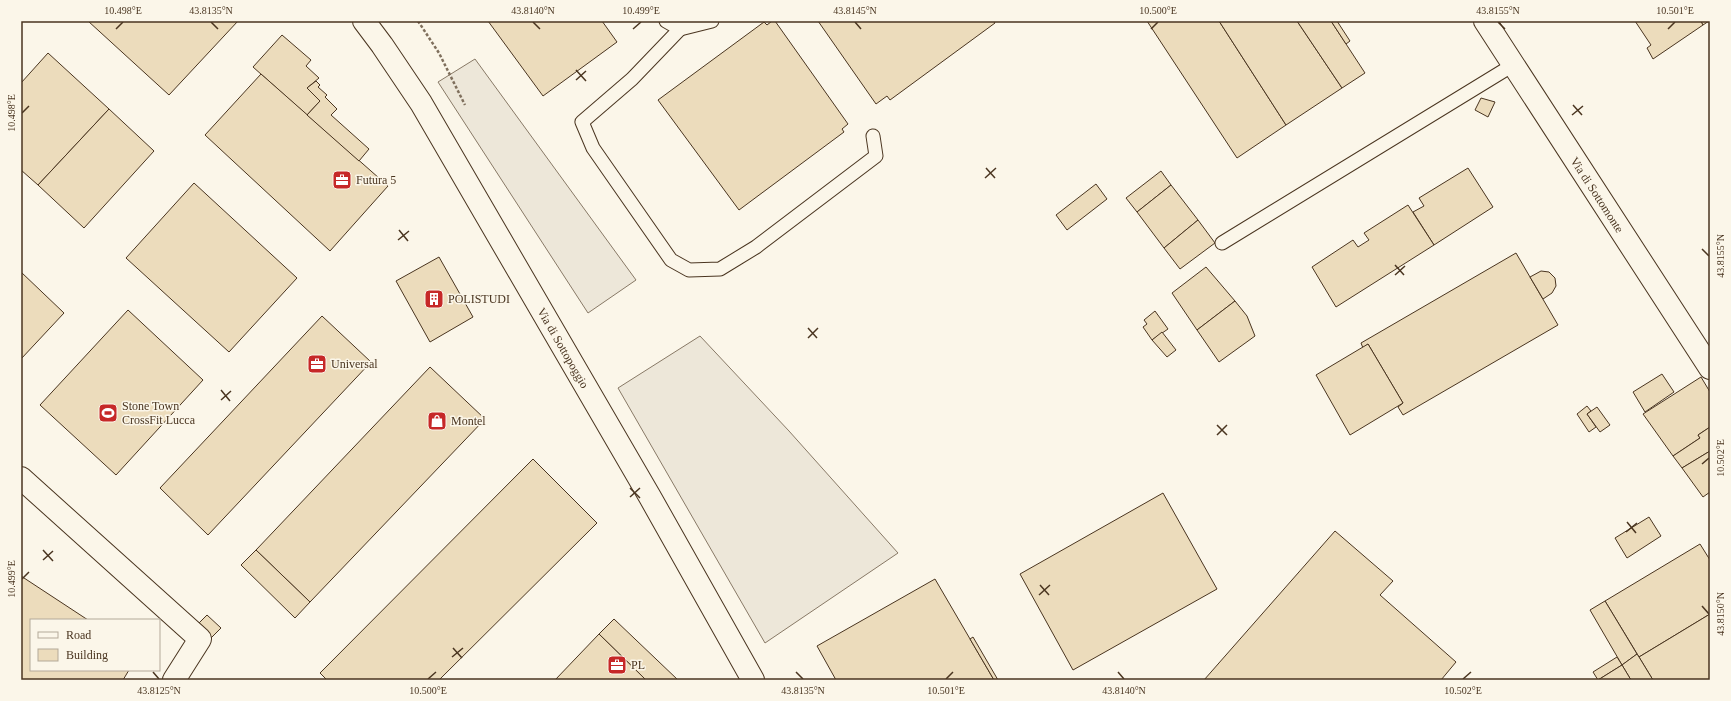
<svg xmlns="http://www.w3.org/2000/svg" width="1731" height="701" font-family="'Times New Roman',serif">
	<rect width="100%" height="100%" fill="#fbf6e9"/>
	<g fill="#ede7d9" stroke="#887966">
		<path d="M475,59L636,280L588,313L438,82Z"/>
		<path d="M700,336L789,431L898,553L765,643L618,388Z"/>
	</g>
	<g fill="#ecdcbc" stroke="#4a3520">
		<path d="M88,21H238L169,95Z"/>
		<path d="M488,21H602L617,42L543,96Z"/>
		<path d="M772,21H775L848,124L842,129L844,132L739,210L658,100L764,22L767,25Z"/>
		<path d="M818,21H994L995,23L890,100L887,96L876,104Z"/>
		<path d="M1147,21H1219L1286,125L1237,158Z"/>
		<path d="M1219,21H1297L1342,88L1286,125Z"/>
		<path d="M1297,21H1331L1365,73L1342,88Z"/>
		<path d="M1331,21H1337L1350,41L1346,44Z"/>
		<path d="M1635,21H1701L1703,25L1653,59L1647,48L1651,45Z"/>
		<path d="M1701,21H1709L1703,25Z"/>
		<path d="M282,35L311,60L306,66L319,78L307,88L320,101L307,115L253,67Z"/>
		<path d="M48,53L109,109L38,185L21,170V83Z"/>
		<path d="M261,74L388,186L330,251L205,135Z"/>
		<path d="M316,81L320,85L318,87L327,95L325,97L337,109L331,115L369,149L359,161L307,115L320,101L307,88Z"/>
		<path d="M1481,98L1495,102L1488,117L1475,110Z"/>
		<path d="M109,109L154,151L84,228L38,185Z"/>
		<path d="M1468,168L1493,207L1434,245L1413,212L1424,206L1419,198Z"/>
		<path d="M1161,171L1171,185L1137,212L1126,198Z"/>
		<path d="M194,183L297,278L229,352L126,258Z"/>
		<path d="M1096,184L1107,199L1067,230L1056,215Z"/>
		<path d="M1171,185L1198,220L1164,248L1137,212Z"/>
		<path d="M1408,205L1434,245L1336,307L1312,267L1353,240L1358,247L1369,240L1364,233Z"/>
		<path d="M1198,220L1215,243L1180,269L1164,248Z"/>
		<path d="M1516,253L1558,325L1403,415L1398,407L1403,403L1368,344L1363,348L1361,343Z"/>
		<path d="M439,257L473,317L430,342L396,281Z"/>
		<path d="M1206,267L1235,301L1197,330L1172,293Z"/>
		<path d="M1541,271L1549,272L1555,278L1556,286L1552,293L1543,299L1530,277Z"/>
		<path d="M21,272L64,313L21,359Z"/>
		<path d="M1235,301L1247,316L1255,336L1219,362L1197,330Z"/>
		<path d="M128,310L203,380L116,475L40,405Z"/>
		<path d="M1155,311L1168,329L1152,340L1143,327L1147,324L1144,320Z"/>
		<path d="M322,316L371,362L208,535L160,488Z"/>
		<path d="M1162,332L1176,350L1167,357L1152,340Z"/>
		<path d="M1368,344L1403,403L1350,435L1316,375Z"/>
		<path d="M430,367L485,419L310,602L256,550Z"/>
		<path d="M1662,374L1674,392L1645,412L1633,392Z"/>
		<path d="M1701,377L1710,392V427L1698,435L1700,438L1673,456L1643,414Z"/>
		<path d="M1587,406L1591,411L1587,414L1596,427L1589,432L1577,414Z"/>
		<path d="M1597,407L1610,425L1600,432L1587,414Z"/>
		<path d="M1710,427V451L1682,468L1673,456L1700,438L1698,435Z"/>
		<path d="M1710,451V492L1703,497L1682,468Z"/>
		<path d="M533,459L597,523L439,680H327L320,673Z"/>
		<path d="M1163,493L1217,589L1073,670L1020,574Z"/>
		<path d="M1649,517L1661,536L1627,558L1615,538Z"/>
		<path d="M1335,531L1393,581L1380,595L1456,662L1441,680H1204Z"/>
		<path d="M1700,544L1710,560V614L1639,657L1605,601Z"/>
		<path d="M256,550L310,602L295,618L241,565Z"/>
		<path d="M21,576L88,620H31V670H129L123,680H21Z"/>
		<path d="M935,579L994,680H836L817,646Z"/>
		<path d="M1605,601L1637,654L1622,665L1590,610Z"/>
		<path d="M1710,614V680H1653L1639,657Z"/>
		<path d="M207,615L221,628L209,640L195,627Z"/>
		<path d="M614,619L678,680H646L599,634Z"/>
		<path d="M599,634L646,680H555Z"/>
		<path d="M973,637L998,680H994L970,639Z"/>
		<path d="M1637,654L1639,657L1653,680H1631L1622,665Z"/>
		<path d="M1617,657L1622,665L1598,680L1593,672Z"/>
		<path d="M1622,665L1631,680H1598Z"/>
	</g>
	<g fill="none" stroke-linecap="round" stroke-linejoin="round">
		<g stroke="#4a3520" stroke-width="15">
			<g id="service">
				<path d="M666,21L680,29L712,21"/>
				<path d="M680,29L632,79L582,122L593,148L671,260L689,270L720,269L756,247L876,156L873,136"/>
				<path d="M1222,243L1513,65"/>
			</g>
		</g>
		<g stroke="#4a3520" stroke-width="24">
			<g id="minor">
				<path d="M364,21L382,45L421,103L650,497L753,680"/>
				<path d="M21,478L200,639L174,680"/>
			</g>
		</g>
		<g stroke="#4a3520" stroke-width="24">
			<path id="secondary" d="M1485,21L1710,368"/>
		</g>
		<path stroke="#7f6f5c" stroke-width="2.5" stroke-dasharray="3 2" stroke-linecap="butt" d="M418,21L439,53L465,105"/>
		<use href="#service" stroke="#fbf6e9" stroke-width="13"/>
		<use href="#minor" stroke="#fbf6e9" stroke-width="22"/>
		<use href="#secondary" stroke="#fbf6e9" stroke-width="22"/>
	</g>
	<path fill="none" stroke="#4a3520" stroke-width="1.5" d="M211,22L218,29M533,22L540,29M855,22L861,29M1498,22L1505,29M116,29L123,22M633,29L641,22M1151,29L1158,22M1668,29L1675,22M576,70L586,81M576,80L586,71M1573,105L1582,115M22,113L29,106M1572,115L1583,106M986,168L995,178M985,178L996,168M399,230L408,241M398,240L409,231M1702,249L1709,256M1395,265L1404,275M1395,275L1405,266M808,328L817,338M808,338L818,328M221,390L230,401M221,400L231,391M1217,425L1227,435M1217,435L1227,425M1702,464L1709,458M630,488L640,498M630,497L640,488M1627,522L1636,533M1626,532L1637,523M43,550L53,561M43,560L53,551M22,579L29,572M1040,585L1049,595M1039,595L1050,585M1702,606L1709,614M453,648L462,658M452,657L463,648M153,672L159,679M796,672L803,679M1118,672L1124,679M428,679L436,672M946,679L953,672M1463,679L1471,672"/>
	<defs>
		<g id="office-square" transform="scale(1)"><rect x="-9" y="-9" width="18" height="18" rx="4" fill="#c62828" stroke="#fbf6e9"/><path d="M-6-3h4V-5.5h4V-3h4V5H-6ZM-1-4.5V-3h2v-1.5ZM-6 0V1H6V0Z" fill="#fff"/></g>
		<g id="building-square" transform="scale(1)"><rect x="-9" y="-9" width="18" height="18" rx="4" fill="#c62828" stroke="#fbf6e9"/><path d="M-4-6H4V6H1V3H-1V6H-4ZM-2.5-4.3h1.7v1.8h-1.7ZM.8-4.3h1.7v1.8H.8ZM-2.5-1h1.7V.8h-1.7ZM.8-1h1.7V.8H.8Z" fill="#fff"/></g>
		<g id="stadium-square" transform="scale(1)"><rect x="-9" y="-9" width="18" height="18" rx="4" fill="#c62828" stroke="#fbf6e9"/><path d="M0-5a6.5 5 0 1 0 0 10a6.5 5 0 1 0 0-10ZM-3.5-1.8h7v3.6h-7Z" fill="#fff"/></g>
		<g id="shop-square" transform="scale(1)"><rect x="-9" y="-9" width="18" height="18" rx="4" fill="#c62828" stroke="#fbf6e9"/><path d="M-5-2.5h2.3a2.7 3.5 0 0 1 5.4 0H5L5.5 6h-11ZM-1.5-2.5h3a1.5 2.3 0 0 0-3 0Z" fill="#fff"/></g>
	</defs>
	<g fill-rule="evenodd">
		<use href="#office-square" x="342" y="180"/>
		<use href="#building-square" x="434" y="299"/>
		<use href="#office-square" x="317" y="364"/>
		<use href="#stadium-square" x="108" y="413"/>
		<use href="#shop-square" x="437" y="421"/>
		<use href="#office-square" x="617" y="665"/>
	</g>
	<g text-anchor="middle" stroke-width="3" stroke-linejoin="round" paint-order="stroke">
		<g font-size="12" fill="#4a3520" stroke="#fbf6e9" text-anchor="start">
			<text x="356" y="184">Futura 5</text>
			<text x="448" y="303">POLISTUDI</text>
			<text x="331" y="368">Universal</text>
			<text x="122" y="410">Stone Town<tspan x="122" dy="14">CrossFit Lucca</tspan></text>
			<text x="451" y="425">Montel</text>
			<text x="631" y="669">PL</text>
		</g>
		<g font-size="12" fill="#4a3520" stroke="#fbf6e9">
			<text transform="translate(1597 195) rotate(57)" y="4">Via di Sottomonte</text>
			<text transform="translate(563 348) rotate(60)" y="4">Via di Sottopoggio</text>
		</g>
	</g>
	<rect width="1731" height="701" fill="none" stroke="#fbf6e9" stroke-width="44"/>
	<rect x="30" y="619" width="130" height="52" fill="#fbf6e9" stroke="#b4a999"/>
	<rect x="38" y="632" width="20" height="6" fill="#fbf6e9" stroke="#b4a999"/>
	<text x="66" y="639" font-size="12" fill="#4a3520">Road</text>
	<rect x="38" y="649" width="20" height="12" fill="#ecdcbc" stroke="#b4a999"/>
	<text x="66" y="659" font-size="12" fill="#4a3520">Building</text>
	<rect x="22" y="22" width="1687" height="657" fill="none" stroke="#4a3520" stroke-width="1.5"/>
	<g font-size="10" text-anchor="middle" fill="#4a3520">
		<text x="123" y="14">10.498°E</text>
		<text x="211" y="14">43.8135°N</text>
		<text x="533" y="14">43.8140°N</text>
		<text x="641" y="14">10.499°E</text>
		<text x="855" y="14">43.8145°N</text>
		<text x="1158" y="14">10.500°E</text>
		<text x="1498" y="14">43.8155°N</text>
		<text x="1675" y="14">10.501°E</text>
		<text transform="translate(11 113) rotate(-90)" y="4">10.498°E</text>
		<text transform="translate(1720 256) rotate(-90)" y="4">43.8155°N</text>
		<text transform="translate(1720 458) rotate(-90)" y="4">10.502°E</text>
		<text transform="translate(11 579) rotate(-90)" y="4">10.499°E</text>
		<text transform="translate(1720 614) rotate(-90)" y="4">43.8150°N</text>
		<text x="159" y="694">43.8125°N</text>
		<text x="428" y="694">10.500°E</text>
		<text x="803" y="694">43.8135°N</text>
		<text x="946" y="694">10.501°E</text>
		<text x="1124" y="694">43.8140°N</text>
		<text x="1463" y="694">10.502°E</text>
	</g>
</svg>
